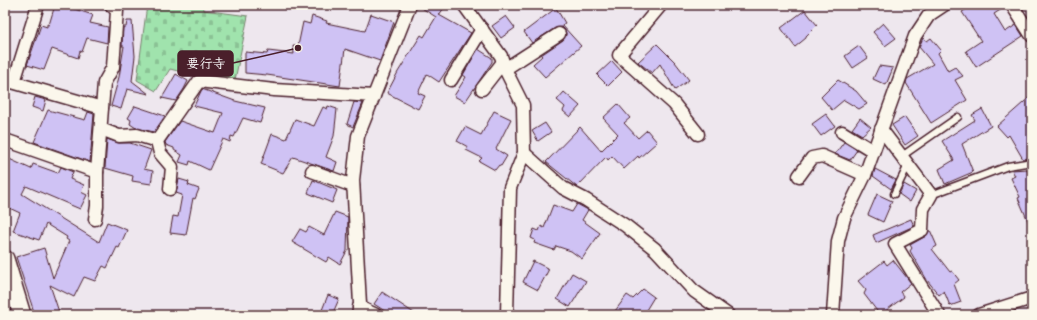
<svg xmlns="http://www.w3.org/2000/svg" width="1037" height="320" font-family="Delius,'Klee One',sans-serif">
	<defs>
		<pattern id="cemetery-stones" width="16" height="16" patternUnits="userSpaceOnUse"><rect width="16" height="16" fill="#a0e3ad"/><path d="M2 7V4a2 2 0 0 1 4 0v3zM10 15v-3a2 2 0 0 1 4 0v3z" fill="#8bc295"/></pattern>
	</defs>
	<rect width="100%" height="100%" fill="#eee7ee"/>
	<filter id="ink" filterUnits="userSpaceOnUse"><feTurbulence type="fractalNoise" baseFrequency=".025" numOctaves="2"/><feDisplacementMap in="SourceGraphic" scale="8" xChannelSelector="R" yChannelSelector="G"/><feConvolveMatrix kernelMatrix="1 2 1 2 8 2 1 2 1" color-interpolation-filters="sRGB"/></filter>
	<g filter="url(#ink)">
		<path fill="url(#cemetery-stones)" stroke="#75816c" d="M147,5H204L203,10L248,16L234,85L170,69L156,91L137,80Z"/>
		<g fill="#cfc2f4" stroke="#4a1f2b">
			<path d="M55,5H62L93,15L90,23L108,27L107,43L87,38L82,52L80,51L78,58L52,49L44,70L27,65L41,25L47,27V24L49,25Z"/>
			<path d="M417,5H446L439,15L471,33L439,82L427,74L418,93L425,96L418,109L387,93L398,72L421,35L424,37L436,17Z"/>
			<path d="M973,5H1005V7L994,14L1005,32L1016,25L1023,36L976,67L966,51L981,41L962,12Z"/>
			<path d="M556,8L565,23L562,25L581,46L545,77L533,64L542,56L541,55L563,40L566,34L565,30L562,27L555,28L532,43L524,32Z"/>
			<path d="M805,10L817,25L806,36V38L795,47L781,28Z"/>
			<path d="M371,14L394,22L380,61L345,49L340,86L267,75L245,73V52L267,54L268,51L294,54L293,46H298L303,22L310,24L312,16L327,21L326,23L365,31Z"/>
			<path d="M506,16L515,28L501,38L492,26Z"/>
			<path d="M127,21H132L135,56L132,81L149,94L127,89L121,109L111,106L119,77L124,46H122L123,27H126Z"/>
			<path d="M883,23L896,38L885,46L873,32Z"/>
			<path d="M923,38L927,41L931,38L941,50L938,53L948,71L955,67L963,76L955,80L967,100L931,123L906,83L907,79L933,64L919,47Z"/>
			<path d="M657,44L675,62L689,80L675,90L660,64L652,73L638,62Z"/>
			<path d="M859,46L868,58L853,68L845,56Z"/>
			<path d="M478,49L492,58V62L465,102L454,96L466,77L463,75Z"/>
			<path d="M612,61L622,72L608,86L597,75Z"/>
			<path d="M879,66L893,68L886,85L873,79Z"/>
			<path d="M176,74L188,81L184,89L176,101L162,98Z"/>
			<path d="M838,80L856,91L867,104L859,109L844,100L832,110L821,97Z"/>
			<path d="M202,89L235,101L265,108L260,123L243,118L234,137L231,136L230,142L223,139L209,170L190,161L189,165L179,162L182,155L174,150V148L166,145L165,142L180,121L215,133L223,113L194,106Z"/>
			<path d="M564,92L580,106L570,117L563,111L565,107L557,100Z"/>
			<path d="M1032,95V157L1023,159L1009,135L1007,137L997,126Z"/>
			<path d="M35,97L46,100L43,111L32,107Z"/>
			<path d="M354,102L363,103L353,127L347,124Z"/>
			<path d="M618,104L630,118L624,123L638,138L647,130L657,142L639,158L638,156L624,169L612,156L608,160L606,157L577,187L546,162L580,127L601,151L618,134L603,118Z"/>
			<path d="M135,106L165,116L154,132L136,128L130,124L131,120L128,118Z"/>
			<path d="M328,106L337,109L334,136L326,157L337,162L334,171L293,157L283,173L261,164L272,134L286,139L295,119L314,126L323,107L327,109Z"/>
			<path d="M982,109L991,126L962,144L973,172L945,184L939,169L954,160L942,141L975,120L972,115Z"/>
			<path d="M48,110L85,120L88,112L94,114L90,162L34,142Z"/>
			<path d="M494,111L511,119L496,149L507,156L501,166L499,165L495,170L479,161L482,158L466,150L468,147L457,141L465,127L481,135Z"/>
			<path d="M826,114L835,126L821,136L812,124Z"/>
			<path d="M905,117L918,136L905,145L892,125Z"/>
			<path d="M860,118L871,127L862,135L852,129Z"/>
			<path d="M545,123L551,132L538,141L532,131Z"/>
			<path d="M107,139L119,143H130L151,150L144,169L153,171L151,184L132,181L133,176L105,168Z"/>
			<path d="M844,142L857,150L850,160L835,154Z"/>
			<path d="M5,157L31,169L33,164L58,173L61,167L73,172L70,179L84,185L81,192L87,195L80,209L26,186L22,194L99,242L107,222L127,230L119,248L117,247L107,268L103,266L95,281L84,277L74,297L50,285L60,315H35L16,257L44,248L53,278L69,241L66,239L67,237L46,224L39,240L13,231L20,213L5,206Z"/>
			<path d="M875,169L896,180L891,189L873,176Z"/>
			<path d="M1027,169L1032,180V189L1028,191L1032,200V230L1018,198L1020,197L1011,178L1015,176L1012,170Z"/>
			<path d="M179,179L189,182L188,185L199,189L195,199L193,198L186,235L170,233L173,216L178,217L182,195L176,193Z"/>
			<path d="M313,180L337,190L332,203L308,193Z"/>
			<path d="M904,184L916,191L910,202L899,194Z"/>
			<path d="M877,194L892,201L883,222L868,215Z"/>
			<path d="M577,204L588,210L582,220L600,233L582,259L571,251L556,246L554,250L534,243L535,240L531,238L534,229L539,231L541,226L544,228L553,205L572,212Z"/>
			<path d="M335,212L348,217L347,251L340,264L329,257L326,262L292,242L300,229L306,232L309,227L324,235Z"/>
			<path d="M911,219L914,226L876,243L873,235Z"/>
			<path d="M930,230L937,246L932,249L950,272L952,271L959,280L954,284L961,302L950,306L944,291L939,295L927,280L910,251L912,248L910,245L926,236Z"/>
			<path d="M893,260L911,283L900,292L904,297L880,315L864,294L866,290L858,281L884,261L887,265Z"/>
			<path d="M533,261L549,269L538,290L523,282Z"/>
			<path d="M572,273L586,281L570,307L557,299Z"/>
			<path d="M643,289L654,297L643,315H612L627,295L633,299Z"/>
			<path d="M382,292L417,315H391L374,304Z"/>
			<path d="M328,295L339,299L332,315H320Z"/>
		</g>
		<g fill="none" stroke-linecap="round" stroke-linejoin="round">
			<g stroke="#4a1f2b" stroke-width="9">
				<g id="service">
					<path d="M902,156L958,117"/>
					<path d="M894,194L908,165"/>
					<path d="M931,195L1008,166L1032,162"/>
				</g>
			</g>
			<g stroke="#4a1f2b" stroke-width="15">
				<g id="minor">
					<path d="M464,5L501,56L505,69L523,105L524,153L510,188L507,315"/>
					<path d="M661,5L619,55L674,104L698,134"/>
					<path d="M1012,5L1032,36"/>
					<path d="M505,69L559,34"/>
					<path d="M5,80L102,108"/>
					<path d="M451,80L482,29"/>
					<path d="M14,82L38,5"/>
					<path d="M482,89L503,62"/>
					<path d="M101,129L119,136L137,135L157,141"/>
					<path d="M881,129L931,195L923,209L922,230L895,244L939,315"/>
					<path d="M842,132L873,151"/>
					<path d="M5,140L97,172"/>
					<path d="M524,153L563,188L586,200L626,226L655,249L694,291L728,315"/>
					<path d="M312,171L353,186"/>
					<path d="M799,176L812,158L822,156L865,175"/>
					<path d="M170,189L172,167L160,153L157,141L199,81L274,90L374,96"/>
					<path d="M95,219L97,206V172L104,83L113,67L117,11L111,5"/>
					<path d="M359,307L376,315"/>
					<path d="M358,315L360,304L353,180L358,136L410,5"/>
					<path d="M833,315L838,241L844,218L865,175L915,36L929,15L944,5"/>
					<path d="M979,315L1032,298"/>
				</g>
			</g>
			<g stroke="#4a1f2b" stroke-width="20">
				<path id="secondary" d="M5,259L22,315"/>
			</g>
			<use href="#service" stroke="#fbf7ec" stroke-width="6"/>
			<use href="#minor" stroke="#fbf7ec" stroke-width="12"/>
			<use href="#secondary" stroke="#fbf7ec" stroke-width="17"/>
		</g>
	</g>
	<path fill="none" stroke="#4a1f2b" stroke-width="1.5" d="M298 48L233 63"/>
	<circle fill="#4a1f2b" stroke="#fbf7ec" stroke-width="1.5" cx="298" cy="48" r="4"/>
	<rect fill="#4a1f2b" stroke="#4a1f2b" stroke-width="1.5" x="178" y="51" width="55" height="25" rx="4"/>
	<g font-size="13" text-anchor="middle" font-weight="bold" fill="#fff">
		<text x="206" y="68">要行寺</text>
	</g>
	<rect width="1037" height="320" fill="none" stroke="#fbf7ec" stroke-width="20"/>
	<rect x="10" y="10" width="1017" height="300" fill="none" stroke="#4a1f2b" stroke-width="1.5" filter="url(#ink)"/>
</svg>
